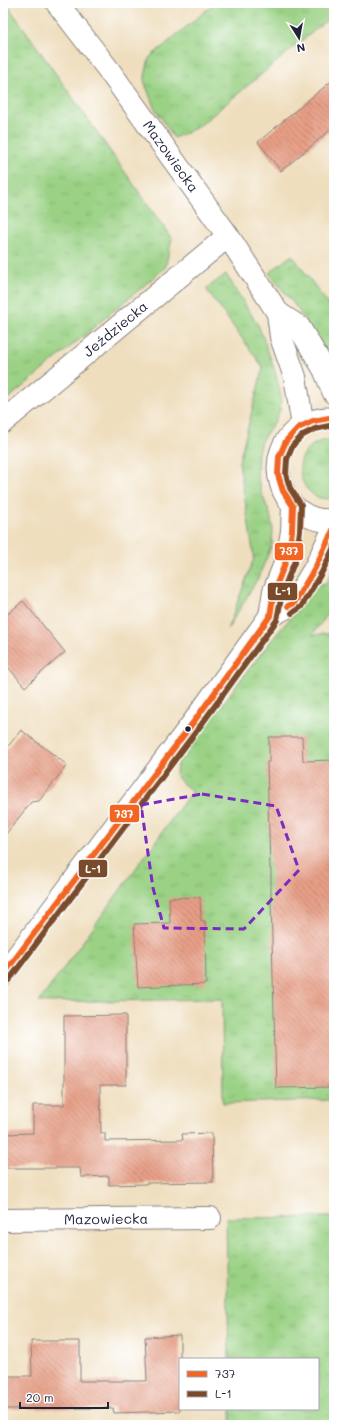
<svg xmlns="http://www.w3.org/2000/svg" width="337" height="1428" font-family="Mali,sans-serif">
	<defs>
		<pattern id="grass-tufts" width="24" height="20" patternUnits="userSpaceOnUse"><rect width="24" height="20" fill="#9ad184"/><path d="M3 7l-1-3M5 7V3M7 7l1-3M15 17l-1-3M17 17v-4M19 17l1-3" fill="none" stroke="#84b373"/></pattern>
		<pattern id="building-back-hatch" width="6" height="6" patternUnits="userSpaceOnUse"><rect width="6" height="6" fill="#e79f86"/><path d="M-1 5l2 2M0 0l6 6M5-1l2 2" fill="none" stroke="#bb816f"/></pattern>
	</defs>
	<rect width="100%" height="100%" fill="#fff"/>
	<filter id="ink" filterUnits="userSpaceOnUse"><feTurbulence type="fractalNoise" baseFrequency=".025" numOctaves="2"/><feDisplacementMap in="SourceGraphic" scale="8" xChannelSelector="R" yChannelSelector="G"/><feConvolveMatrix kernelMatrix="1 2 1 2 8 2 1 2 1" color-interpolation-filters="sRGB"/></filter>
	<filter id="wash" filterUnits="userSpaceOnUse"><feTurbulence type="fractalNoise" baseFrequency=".012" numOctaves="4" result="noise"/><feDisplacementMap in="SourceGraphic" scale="16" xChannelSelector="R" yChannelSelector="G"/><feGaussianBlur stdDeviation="0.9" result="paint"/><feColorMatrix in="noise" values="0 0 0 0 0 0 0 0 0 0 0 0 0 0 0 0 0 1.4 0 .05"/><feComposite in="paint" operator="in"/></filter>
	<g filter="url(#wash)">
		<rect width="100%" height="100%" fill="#efdebe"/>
		<g fill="url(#grass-tufts)" stroke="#5e7a60">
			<path d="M3,3H6L172,239L165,268L3,403Z"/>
			<path d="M215,3H334V14L198,127L174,138L154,107L144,81L149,58Z"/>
			<path d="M292,255L334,312V354L327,357L297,308L269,273Z"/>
			<path d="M226,274L259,327L274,368L281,395L280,410L275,421L261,441L258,453L257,474L261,492L270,514L273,529L272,545L258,578L227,630L254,558L239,462L263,367L206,289Z"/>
			<path d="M330,439L334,440V498C299,507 281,446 330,439Z"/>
			<path d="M334,569V606L312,635L334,633V1100L223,1103L222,999L39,1002L192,791L182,783L176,775L177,764L265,648L304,602L317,580L325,585Z"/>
			<path d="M334,1217V1425H231V1409H318V1359H229L226,1218Z"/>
		</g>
		<g id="blocks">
			<g fill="url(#building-back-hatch)">
				<path d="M334,79V127L281,171L258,142Z"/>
				<path d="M23,601L65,652L25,687L3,661V618Z"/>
				<path d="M21,730L67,765L39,801L31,802L3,838V753Z"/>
				<path d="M269,737H302L303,761L334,760V1087L276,1088L271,901V869H270L267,762H269Z"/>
				<path d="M200,897L201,921H205L206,984L138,987L134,924L170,923L169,898Z"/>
				<path d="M126,1015V1085H100L101,1133H105V1141L183,1140L182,1134L212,1133L213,1182L146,1183V1184L109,1185V1176L81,1177L80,1168H3V1134L33,1133V1105H64V1016Z"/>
				<path d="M180,1335V1411L114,1413L113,1408L5,1409L4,1376H32L31,1341H80V1381H147L145,1337Z"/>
			</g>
		</g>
	</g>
	<g filter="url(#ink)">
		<use href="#blocks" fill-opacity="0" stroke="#88807c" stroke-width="1"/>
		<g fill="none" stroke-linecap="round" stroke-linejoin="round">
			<g stroke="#88807c" stroke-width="24">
				<g id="minor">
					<path id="s1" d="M3,422L228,236"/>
					<path id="s2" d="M3,1220L210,1218"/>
				</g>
			</g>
			<g stroke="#88807c" stroke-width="24">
				<g id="tertiary">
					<path id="s3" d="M57,3L108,69L228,236L278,313L299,327L324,369L334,393"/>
					<path d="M278,313L281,337L295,377L303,426"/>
					<path d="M334,419C324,417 314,420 304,425C257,451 280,526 334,520"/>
					<path d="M270,616L274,591L288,556L292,531L293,506"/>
					<path d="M3,975L195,720L270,616L294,603L315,568L334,528"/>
				</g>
			</g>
			<use href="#minor" stroke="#fff" stroke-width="22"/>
			<use href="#tertiary" stroke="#fff" stroke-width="22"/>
			<g stroke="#fff" stroke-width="9">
				<g id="bus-1">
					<path d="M288,606L294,603L315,568L334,528"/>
					<path d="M3,975L195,720L270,616L274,591L288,556L292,531L293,506L283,491L278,475L279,457L286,441L298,428L313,421L329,418L334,419"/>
				</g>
			</g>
			<g stroke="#fff" stroke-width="9">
				<g id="bus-2">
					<path d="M292,613L301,607L322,572L334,547"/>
					<path d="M9,980L201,725L277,620L282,593L296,558L300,531L301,505L290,488L286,474L287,459L293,445L303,435L315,429L329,426L332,427"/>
				</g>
			</g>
			<use href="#bus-1" stroke="#f26522" stroke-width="6"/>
			<use href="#bus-2" stroke="#7a4b2a" stroke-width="6"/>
		</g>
	</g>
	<path fill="none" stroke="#7b2cbf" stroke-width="3" stroke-dasharray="8 5" stroke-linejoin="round" d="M202,794L276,806L299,870L244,929L164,928L153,888L141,805Z"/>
	<circle fill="#22223b" stroke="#fff" stroke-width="1.5" cx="188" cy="729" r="3.5"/>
	<g text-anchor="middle" stroke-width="3" stroke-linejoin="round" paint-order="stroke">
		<g font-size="14" fill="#22223b" stroke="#fff">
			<text dy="5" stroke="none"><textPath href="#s3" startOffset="191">Mazowiecka</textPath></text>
			<text dy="5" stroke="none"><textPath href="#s1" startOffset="146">Jeździecka</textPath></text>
			<text dy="5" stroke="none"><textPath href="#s2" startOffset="103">Mazowiecka</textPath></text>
		</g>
	</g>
	<g stroke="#fff" stroke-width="1.5">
		<rect x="274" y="542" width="30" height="19" rx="4" fill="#f26522"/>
		<rect x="267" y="582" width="31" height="19" rx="4" fill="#7a4b2a"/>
		<rect x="109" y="804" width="31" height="19" rx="4" fill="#f26522"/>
		<rect x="78" y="859" width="30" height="19" rx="4" fill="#7a4b2a"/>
	</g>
	<g font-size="11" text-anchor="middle" font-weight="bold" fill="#fff">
		<text x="289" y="555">737</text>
		<text x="283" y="595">L-1</text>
		<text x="124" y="818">737</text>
		<text x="93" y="873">L-1</text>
	</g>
	<rect width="337" height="1428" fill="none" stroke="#fff" stroke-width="16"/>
	<rect x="179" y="1358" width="140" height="52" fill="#ffffff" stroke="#a7a7b1"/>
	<rect x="187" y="1371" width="20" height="6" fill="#f26522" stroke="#a7a7b1"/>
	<text x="215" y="1378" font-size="12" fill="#22223b">737</text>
	<rect x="187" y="1391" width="20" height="6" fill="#7a4b2a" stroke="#a7a7b1"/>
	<text x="215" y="1398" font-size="12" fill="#22223b">L-1</text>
	<g transform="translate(299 38) rotate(169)" stroke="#ffffff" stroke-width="3" paint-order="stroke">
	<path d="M0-3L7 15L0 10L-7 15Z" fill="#22223b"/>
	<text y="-6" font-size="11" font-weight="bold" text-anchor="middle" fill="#22223b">N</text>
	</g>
	<path d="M20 1402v6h88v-6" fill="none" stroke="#22223b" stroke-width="2"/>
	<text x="26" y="1402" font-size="12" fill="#22223b" stroke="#ffffff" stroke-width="3" paint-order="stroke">20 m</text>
</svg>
